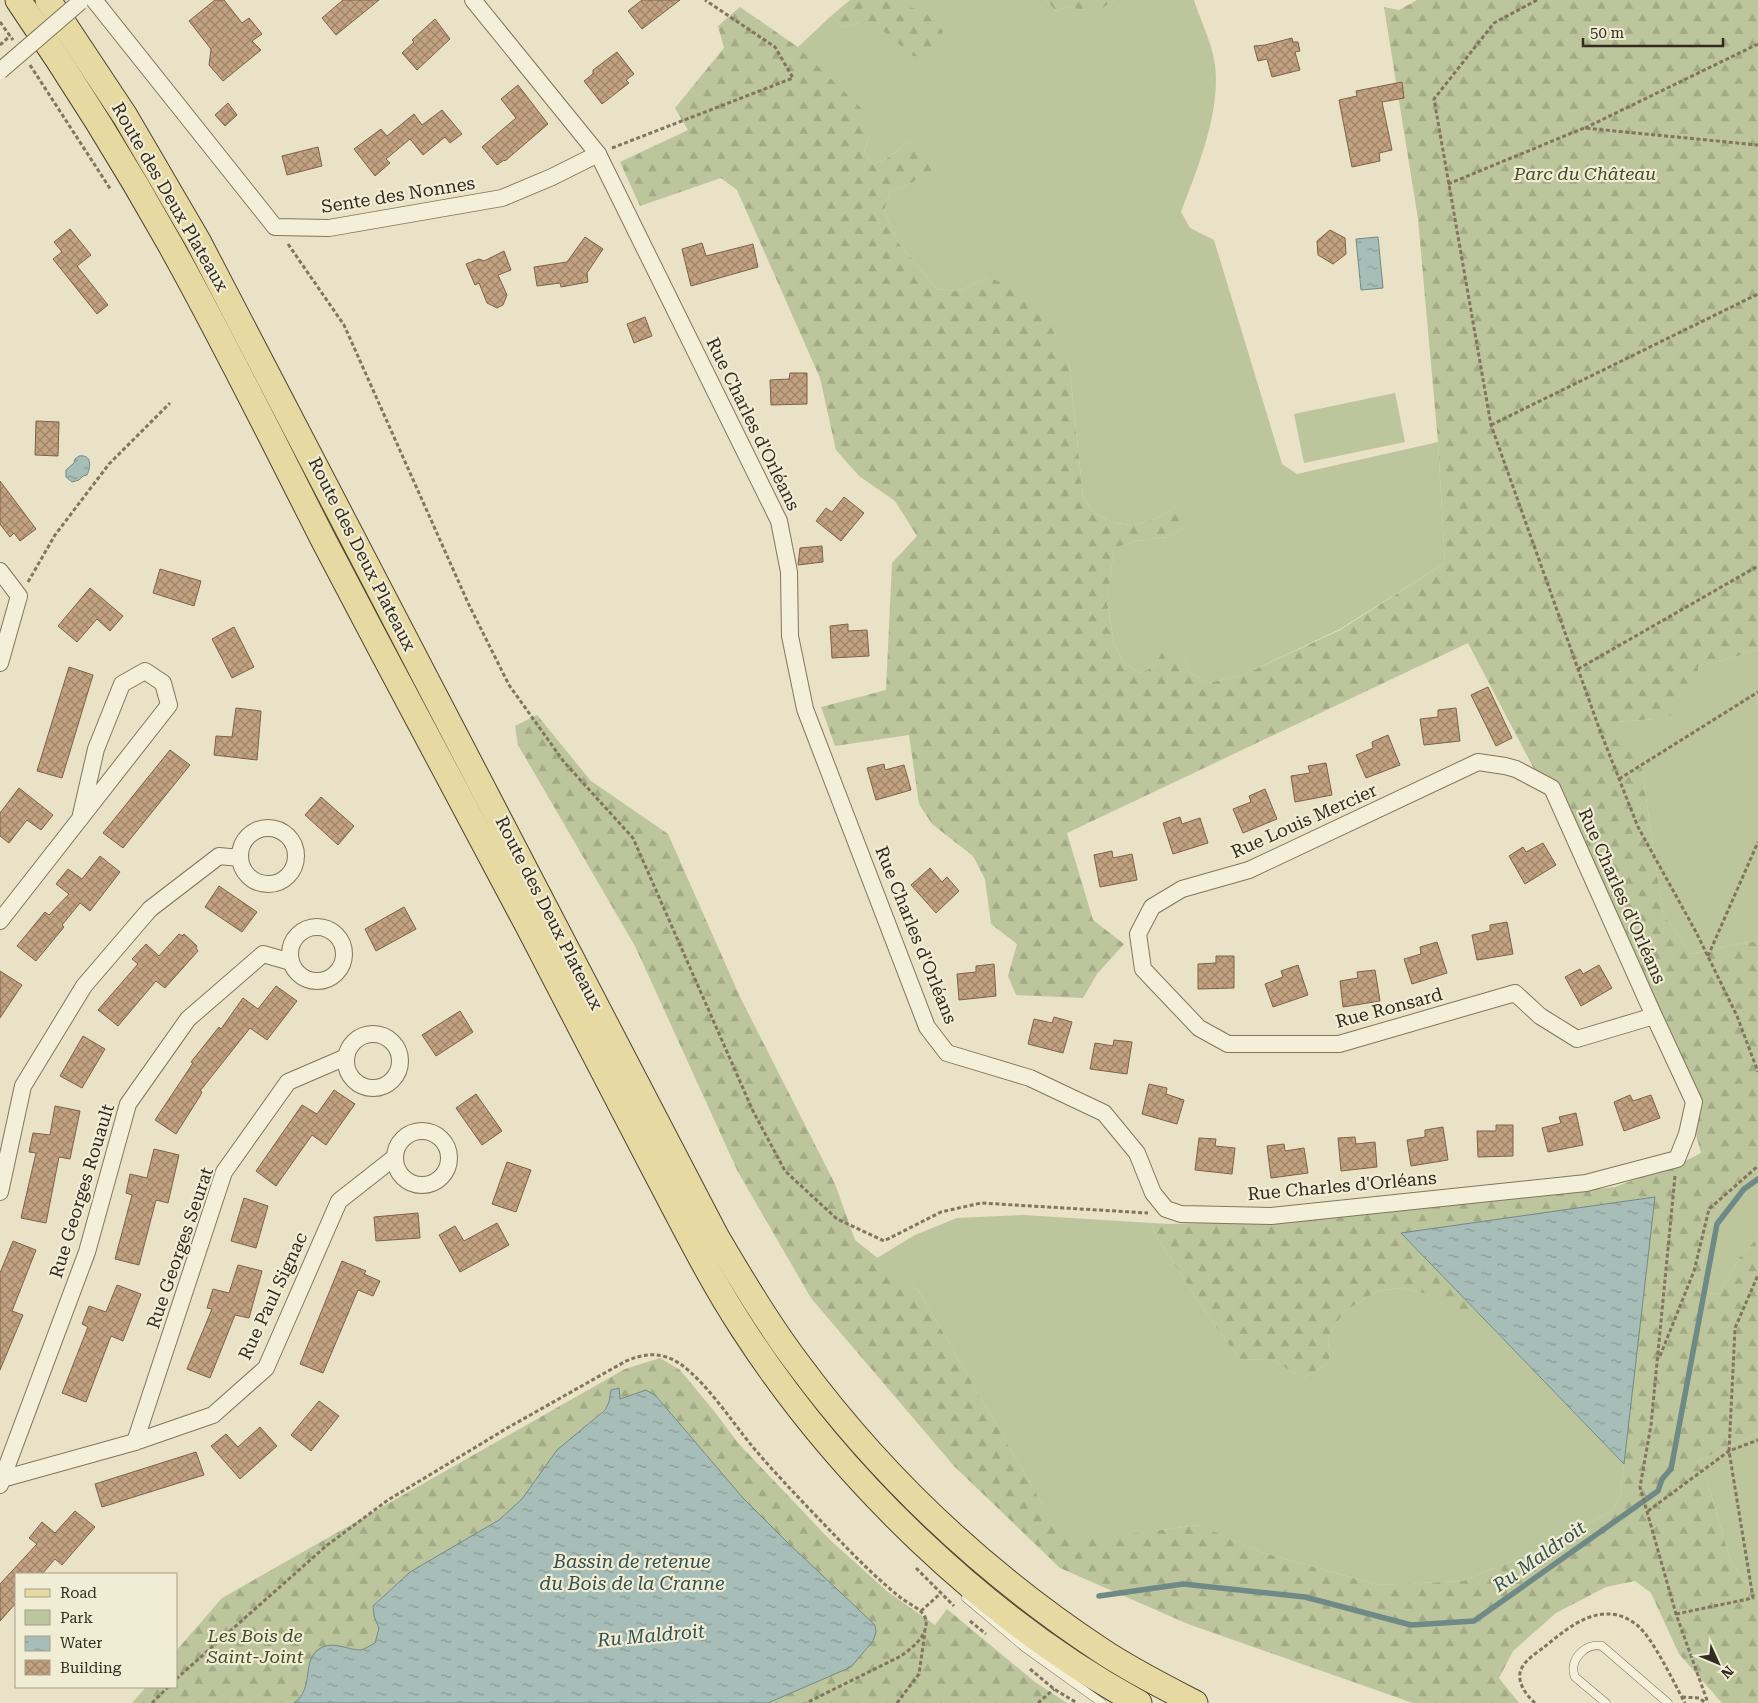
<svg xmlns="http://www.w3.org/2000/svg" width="1758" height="1703" font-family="'Roboto Serif',serif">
	<defs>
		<pattern id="forest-firs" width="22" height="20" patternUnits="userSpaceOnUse" patternTransform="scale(1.25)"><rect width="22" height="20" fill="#bcc59b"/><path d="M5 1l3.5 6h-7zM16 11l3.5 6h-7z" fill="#a2a985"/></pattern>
		<pattern id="water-ripples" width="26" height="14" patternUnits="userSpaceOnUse" patternTransform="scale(1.25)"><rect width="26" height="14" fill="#a7bdb8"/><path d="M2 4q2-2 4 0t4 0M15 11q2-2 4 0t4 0" fill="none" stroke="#899a95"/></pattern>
		<pattern id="building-cross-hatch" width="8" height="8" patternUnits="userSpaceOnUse" patternTransform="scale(1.25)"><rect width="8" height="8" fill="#c2a280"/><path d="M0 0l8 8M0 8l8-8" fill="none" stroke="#9e8468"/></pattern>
	</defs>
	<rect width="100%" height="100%" fill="#e9e2c6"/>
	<g fill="#bcc59b">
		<path d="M881,0H1046L1056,11L1070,6L1089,15L1115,0H1194C1200,19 1210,39 1214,59C1223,107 1198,167 1181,212L1190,228L1214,240L1282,464L1297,474L1438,442L1445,563L1340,629L1243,675L1208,683L1191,674L1184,657L1163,650L1154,667L1139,673L1123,662L1114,643L1107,601L1114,548L1137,541L1168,537L1187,527L1178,505L1156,519L1134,525L1114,523L1095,514L1083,496L1069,363L988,277L959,291L937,289L897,241L884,211L890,191L911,183L913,139L886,159L873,165L864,151L870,134L798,47L831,16L843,27L859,23H874Z"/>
		<path d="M1395,393L1405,442L1304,463L1294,414Z"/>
		<path d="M1758,649V942H1748L1691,954L1663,914L1641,763L1616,722L1654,719L1698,666L1742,655Z"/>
		<path d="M1758,1158V1237L1739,1258L1720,1293L1713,1294L1697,1291L1710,1224L1731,1189Z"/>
		<path d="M1023,1215L1151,1223L1156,1236L1215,1326L1240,1359L1274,1360L1302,1379L1330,1362L1328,1337L1344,1312L1377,1291L1401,1288L1427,1294L1456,1314L1473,1308L1624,1464L1620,1496L1612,1511L1534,1552L1463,1581L1379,1585L1260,1552L1198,1525L1078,1542L1041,1502L919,1291L877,1258L915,1235L957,1218Z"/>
		<path d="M1758,1433V1598L1731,1562L1707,1481L1698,1461Z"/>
	</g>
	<g fill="url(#forest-firs)">
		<path d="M850,0H881L924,11L943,31L934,58L913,56L874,23H859L843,27L831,16Z"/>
		<path d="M1046,0H1115L1089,16L1070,6L1056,11Z"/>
		<path d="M1417,0H1758V649L1742,655L1698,666L1697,685L1672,715L1654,719L1617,722L1641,763L1663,914L1691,954L1748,942H1758V1158L1731,1189L1710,1224L1697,1291L1713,1294L1720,1293L1739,1258L1758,1237V1433L1698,1461L1707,1481L1731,1562L1758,1598V1703H1722L1679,1654L1651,1593L1635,1581L1606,1587L1556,1613L1513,1651L1499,1678L1519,1703H1413L1188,1624L1060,1568L954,1466L811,1298L738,1172L635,946L518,745L515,726L537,715L591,781L668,834L740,997L835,1184L855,1240L919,1291L1041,1502L1078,1541L1199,1525L1260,1552L1379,1585L1463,1581L1534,1552L1612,1511L1620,1496L1624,1464L1655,1197L1401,1233L1473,1308L1456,1315L1427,1294L1401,1288L1377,1291L1344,1312L1328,1337L1330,1362L1302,1379L1274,1360L1240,1359L1215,1326L1156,1236L1151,1223L1169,1224L1311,1220L1615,1187L1687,1160L1701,1153L1691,1115L1566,830L1468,643L1067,833L1093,920L1124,944L1097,974L1083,998L1016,995L1008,976L1017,944L991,924L985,879L973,856L932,824L919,804L909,735L835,746L821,707L886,690L892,563L917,536L895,501L859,476L836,450L820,378L737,190L721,178L640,206L620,162L688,130L675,108L724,48L718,26L740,7L798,47L861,108L870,134L864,151L873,165L886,159L913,139L936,154L933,170L911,183L890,191L884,211L897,241L937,289L959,291L988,277L1002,283L1048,321L1069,363L1083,496L1095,514L1114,523L1134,525L1156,519L1178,505L1188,510L1187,527L1168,537L1137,541L1114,548L1107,602L1114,643L1123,662L1139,673L1154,667L1163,650L1177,647L1184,657L1191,674L1208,683L1243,675L1340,630L1445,563L1438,442L1418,219L1384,7L1399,10Z"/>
		<path d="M660,1358L680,1370L714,1411L738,1443L830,1540L888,1592L935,1625L947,1609L1035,1682L1067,1703H768L851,1667L875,1625L787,1542L743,1498L656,1396L646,1390L620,1399L618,1388L611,1390L609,1402L605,1409L580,1431L547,1464L522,1499L499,1520L410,1572L373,1606L374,1616L379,1628L375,1643L362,1650L348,1648L308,1674C306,1686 305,1695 294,1703H132L146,1687H176V1651L222,1598L625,1369Z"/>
	</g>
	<g fill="url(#water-ripples)" stroke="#6f8a86">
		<path d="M1378,237L1383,288L1361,290L1356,239Z"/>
		<path d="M79,456C92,454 91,467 87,475L83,476L79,480L72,482L66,477V470L74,463L75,459Z"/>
		<path d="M1655,1197L1624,1464L1401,1233Z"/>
		<path d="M619,1388L620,1399L646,1390L656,1396L743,1498L787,1542L875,1625L876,1632L873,1641L851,1667L768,1703H294C315,1688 301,1661 319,1649C332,1640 347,1650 361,1650C365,1649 371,1645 375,1643L379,1628L374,1616L373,1606L410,1572L499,1520L522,1499L557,1450L605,1410L609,1402L611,1390Z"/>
	</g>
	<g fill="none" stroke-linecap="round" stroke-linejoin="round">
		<path stroke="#6f8a86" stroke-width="5.5" d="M1099,1596L1183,1584L1305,1597L1411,1625L1474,1621L1658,1491L1662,1479L1671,1469L1717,1224L1744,1189L1758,1179"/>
	</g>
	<g fill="url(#building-cross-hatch)" stroke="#7e6246">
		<path d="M215,0H224L242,23L249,18L262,34L252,41L261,50L223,81L209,65L211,49L189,21Z"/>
		<path d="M343,0H379L336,35L322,18Z"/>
		<path d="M642,0H680L642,29L628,11Z"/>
		<path d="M435,19L450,39L417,70L402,53L414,42L412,40Z"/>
		<path d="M1292,38L1293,42H1298L1300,51L1295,52L1300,70L1272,77L1267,59L1258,61L1254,46L1265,45Z"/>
		<path d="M617,52L634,74L626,80L629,83L602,104L584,81L593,74V70Z"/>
		<path d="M1402,82L1404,98L1382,102L1392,150L1379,153L1380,161L1352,167L1339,100L1357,96L1356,91Z"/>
		<path d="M518,85L548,124L505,161L504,160L497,165L482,147L516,118L501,99Z"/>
		<path d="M228,103L237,115L225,126L215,115Z"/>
		<path d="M442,110L462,134L450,143L445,137L423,155L410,139L386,159L390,163L375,176L354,149L381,129L387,136L414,114L422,125Z"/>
		<path d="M318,147L322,166L287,175L282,156Z"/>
		<path d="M70,229L91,255L77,266L108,305L97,314L53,259L62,252L54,242Z"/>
		<path d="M1330,230L1345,238L1346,254L1333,264L1318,255L1317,241Z"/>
		<path d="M585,237L603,249L587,273L588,282L561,287L560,283L537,286L534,267L567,262Z"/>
		<path d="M702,243L706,256L753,244L758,267L691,286L682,249Z"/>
		<path d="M504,251L511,270L498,275L507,295L503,305L497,308L487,303L479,283L475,285L466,264L479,259L484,261Z"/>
		<path d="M645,317L652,336L634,343L627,324Z"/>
		<path d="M790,373H807V404L771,405L770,380L789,379Z"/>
		<path d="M36,421L59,422L58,456L35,455Z"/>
		<path d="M0,481L36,529L20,541L14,533L10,537L0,524Z"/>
		<path d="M844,497L864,513L841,541L816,521L826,508L832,512Z"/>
		<path d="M822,546L823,562L798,565L800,548Z"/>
		<path d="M160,569L201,581L194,606L153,593Z"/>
		<path d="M90,588L123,616L110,631L97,619L77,642L58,626Z"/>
		<path d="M848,624V631L867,630L869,656L832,658L830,626Z"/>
		<path d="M234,627L254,667L232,678L212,639Z"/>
		<path d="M69,667L93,675L62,778L37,771Z"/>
		<path d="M1488,687L1512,738L1496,746L1471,695Z"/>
		<path d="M236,708L261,711L257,760L214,755L216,736L232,737Z"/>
		<path d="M1456,708L1460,741L1424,745L1420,719L1438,717V710Z"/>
		<path d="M1388,735L1400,765L1366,778L1356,755L1373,748L1372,742Z"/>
		<path d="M170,750L190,765L123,848L103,833Z"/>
		<path d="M1326,763L1332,795L1295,802L1291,776L1310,773L1308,766Z"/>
		<path d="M884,764L885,770L904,765L911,790L876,800L867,768Z"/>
		<path d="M19,788L53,815L41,830L27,820L9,843L0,836V813Z"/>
		<path d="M1265,789L1277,819L1243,833L1233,809L1251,802L1249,796Z"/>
		<path d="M321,797L354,826L338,845L305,815Z"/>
		<path d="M1180,817L1182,824L1200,818L1208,843L1173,854L1163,823Z"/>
		<path d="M1543,843L1556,865L1525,884L1509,856L1523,847L1526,852Z"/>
		<path d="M1112,851L1113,858L1132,854L1137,880L1100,887L1094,855Z"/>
		<path d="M100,856L120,872L90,911L80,903L62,925L64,927L36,961L17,946L45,912L49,915L69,894L56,884L68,869L82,879Z"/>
		<path d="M930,868L942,882L947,877L959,891L936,913L911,885Z"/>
		<path d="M219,886L257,912L242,932L205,907Z"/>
		<path d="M404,907L416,929L376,951L365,929Z"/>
		<path d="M1507,922L1513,954L1477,960L1472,935L1490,931V925Z"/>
		<path d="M179,934L182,936L184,934L197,946L196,948L198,951L165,988L156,981L118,1026L98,1010L138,964L132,959L146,944L159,956Z"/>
		<path d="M1437,942L1447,973L1412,984L1404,959L1421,954L1420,947Z"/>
		<path d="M1216,956H1234V988L1198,989V964L1216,963Z"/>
		<path d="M994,964L996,996L959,1000L957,974L976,972V966Z"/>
		<path d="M1298,965L1308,995L1273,1007L1265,984L1283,977L1281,971Z"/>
		<path d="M1599,965L1612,988L1581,1006L1565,977L1580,969L1583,974Z"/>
		<path d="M1375,970L1380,1001L1343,1007L1340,981L1358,978L1357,972Z"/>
		<path d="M0,971L22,985L0,1018Z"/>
		<path d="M276,986L297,1001L267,1040L250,1028L200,1091L202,1092L200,1096L176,1134L155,1120L193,1063L191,1062L219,1027L221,1029L243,998L258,1009Z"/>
		<path d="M460,1011L473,1032L436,1056L422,1035Z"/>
		<path d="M1054,1017L1072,1022L1063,1053L1028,1044L1034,1019L1052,1023Z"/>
		<path d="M83,1036L105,1049L82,1088L60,1076Z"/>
		<path d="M1114,1040L1132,1042L1127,1074L1090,1069L1095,1043L1113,1046Z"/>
		<path d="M1149,1084L1167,1088L1166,1094L1184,1100L1177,1124L1142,1114Z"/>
		<path d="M334,1090L355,1104L326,1145L312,1135L276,1186L256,1171L302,1105L317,1114Z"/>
		<path d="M476,1094L502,1131L482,1145L456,1108Z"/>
		<path d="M1630,1095L1633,1101L1651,1095L1660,1118L1624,1131L1614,1102Z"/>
		<path d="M55,1106L80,1111L70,1159L59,1157L46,1223L21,1218L36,1153L29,1152L33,1133L50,1135Z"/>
		<path d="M1576,1113L1583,1145L1548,1152L1542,1128L1561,1123L1559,1117Z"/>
		<path d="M1496,1125H1513V1156L1478,1157L1477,1131H1496Z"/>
		<path d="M1443,1127L1448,1160L1411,1166L1407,1140L1425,1137V1130Z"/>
		<path d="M1355,1137L1356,1144L1375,1142L1377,1167L1341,1171L1338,1138Z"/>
		<path d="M1199,1138L1216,1139L1215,1146L1235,1148L1232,1174L1195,1170Z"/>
		<path d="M1284,1144L1285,1151L1304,1148L1308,1173L1271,1178L1267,1146Z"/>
		<path d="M154,1149L179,1155L168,1203L156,1200L139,1265L115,1259L132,1195L126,1193L130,1174L147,1178Z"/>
		<path d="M507,1162L531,1170L516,1212L492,1204Z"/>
		<path d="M244,1198L268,1206L256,1248L231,1241Z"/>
		<path d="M418,1213L420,1238L376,1241L374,1217Z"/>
		<path d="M497,1223L509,1245L460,1272L439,1235L455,1226L464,1241Z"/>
		<path d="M13,1241L36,1250L12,1311L23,1315L0,1370V1273Z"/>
		<path d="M342,1261L366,1271L364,1274L380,1281L373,1296L358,1290L323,1373L300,1364Z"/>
		<path d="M238,1265L262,1271L249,1318L235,1315L210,1378L187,1369L212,1309L207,1308L213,1289L229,1293Z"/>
		<path d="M117,1285L141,1294L123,1341L111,1336L86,1402L62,1393L88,1327L82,1324L89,1306L106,1312Z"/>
		<path d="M319,1401L339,1416L311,1451L291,1435Z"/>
		<path d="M260,1427L277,1446L240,1479L211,1446L226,1434L238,1447Z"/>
		<path d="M196,1452L204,1475L102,1507L95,1484Z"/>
		<path d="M75,1511L95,1527L62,1565L55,1559L42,1574H16V1603L0,1621V1584L37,1544L29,1538L42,1522L55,1533Z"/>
	</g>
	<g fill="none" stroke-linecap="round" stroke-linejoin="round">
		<g stroke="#82755e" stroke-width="9">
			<g id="lane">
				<path d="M966,1598L1024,1647L1102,1703"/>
				<path d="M1606,1703L1575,1677C1568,1661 1585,1642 1602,1646L1668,1703"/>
			</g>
		</g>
		<g stroke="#82755e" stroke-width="18">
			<g id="street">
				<path d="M94,0L275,227L329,228L502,198L552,177L598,154"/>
				<path d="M473,0L598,154L779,521L789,572L790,636L805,709L927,1027L947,1053L1030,1078L1104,1113L1137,1153L1153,1193L1166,1209L1181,1214L1271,1216L1586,1183L1677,1159L1687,1134L1694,1102L1654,1016L1552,788L1516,769L1505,766L1478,762L1249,870L1182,889L1152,907L1138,934L1143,969L1199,1028L1228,1044H1339L1515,993L1540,1016L1577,1039L1654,1016"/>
				<path d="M0,571L19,596L0,663"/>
				<circle cx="268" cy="856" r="28"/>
				<path d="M0,921L169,705L163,683L145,671L122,684L96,749L80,819"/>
				<circle cx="317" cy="954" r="27"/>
				<circle cx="373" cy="1061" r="27"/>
				<circle cx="422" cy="1158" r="27"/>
				<path d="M0,1192L23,1086L84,986L150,909L219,856L240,858"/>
				<path d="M135,1442L224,1172L288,1082L346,1057"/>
				<path d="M2,1479L87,1252L128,1104L188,1019L263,954L291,962"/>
				<path d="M0,1485L2,1479L135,1442L213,1415L266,1368L339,1201L395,1157"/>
			</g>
		</g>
		<g stroke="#504331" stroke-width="27">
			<g id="primary">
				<path d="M18,0C73,80 124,162 171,246C225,343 274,443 324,541C391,670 461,798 528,926C570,1006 611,1086 652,1165C681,1220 709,1277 743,1329C838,1476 985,1619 1139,1703"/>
				<path d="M48,0L125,116L198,241L716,1236C741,1279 766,1321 796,1361C880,1475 984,1573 1102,1651C1132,1671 1164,1687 1195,1703"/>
			</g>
		</g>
		<g stroke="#82755e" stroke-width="3" stroke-dasharray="4 2.5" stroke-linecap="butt">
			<path d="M1537,0L1494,23L1434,99L1491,425L1599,728L1638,827L1696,932L1737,1016L1758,1072"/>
			<path d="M0,22L13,40"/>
			<path d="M0,45L10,36"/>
			<path d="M30,65L111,190"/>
			<path d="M1585,128L1758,44"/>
			<path d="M612,148L793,78L775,47L705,0"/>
			<path d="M1448,184L1584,128L1758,145"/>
			<path d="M288,244L344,325L469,605L509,685L564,762L633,838L753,1111L785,1171L837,1219L884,1241L941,1212L981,1203L1148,1213"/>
			<path d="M1491,425L1758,294"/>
			<path d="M28,582L55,535L109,464L170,403"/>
			<path d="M1578,669L1758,566"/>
			<path d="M1619,779L1758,692"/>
			<path d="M1708,956L1758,842"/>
			<path d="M1675,1176L1651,1425L1640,1487L1676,1614L1708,1703"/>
			<path d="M1660,1356L1694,1271L1709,1209L1758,1166"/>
			<path d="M1648,1511L1729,1451L1758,1440"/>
			<path d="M916,1568L954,1606"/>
			<path d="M921,1611L941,1593"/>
			<path d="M1676,1614L1753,1598L1729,1451L1735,1328L1758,1275"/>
			<path d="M970,1621L986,1634"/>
			<path d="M1030,1669L1054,1689L1077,1703"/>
			<path d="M176,1679L326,1546L388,1500L509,1427L626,1361C641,1355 653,1352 669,1358C697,1368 732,1422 752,1446C773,1471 796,1495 819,1519C845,1546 871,1574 901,1598C909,1604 924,1610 926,1620C928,1636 912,1648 901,1656L806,1703"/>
			<path d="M1682,1697L1699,1698L1706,1703"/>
			<path d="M152,1703L168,1687"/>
			<path d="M897,1703L919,1674L925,1632"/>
			<path d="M1038,1703L1054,1689"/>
			<path d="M1535,1703C1527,1696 1518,1684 1520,1673C1522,1662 1535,1654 1543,1648C1570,1626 1602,1598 1637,1625C1653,1638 1674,1683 1685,1703"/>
		</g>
		<use href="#lane" stroke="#f4efd8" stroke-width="8"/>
		<use href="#street" stroke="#f4efd8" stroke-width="16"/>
		<use href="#primary" stroke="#e7d9a2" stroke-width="25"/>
		<g stroke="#82755e" stroke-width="18" stroke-linecap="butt">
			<path id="street-bridge" d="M0,71L80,2"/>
		</g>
		<use href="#street-bridge" stroke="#f4efd8" stroke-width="16"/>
	</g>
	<g text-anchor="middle" stroke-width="4.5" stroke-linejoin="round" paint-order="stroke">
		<g font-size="18" font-style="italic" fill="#414e29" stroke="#f1ecd4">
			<text x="1585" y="180">Parc du Château</text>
			<text x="255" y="1642">Les Bois de<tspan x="255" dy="21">Saint-Joint</tspan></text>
		</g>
		<g font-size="18" fill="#342b20" stroke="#f1ecd4">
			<text transform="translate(398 195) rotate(-9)" y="6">Sente des Nonnes</text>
			<text transform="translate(170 197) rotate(60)" y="6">Route des Deux Plateaux</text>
			<text transform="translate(753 424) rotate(64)" y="6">Rue Charles d'Orléans</text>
			<text transform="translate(362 554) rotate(63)" y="6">Route des Deux Plateaux</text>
			<text transform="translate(1304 821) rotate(-24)" y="6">Rue Louis Mercier</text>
			<text transform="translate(1622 896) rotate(66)" y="6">Rue Charles d'Orléans</text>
			<text transform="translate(549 913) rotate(63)" y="6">Route des Deux Plateaux</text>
			<text transform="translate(916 935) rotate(68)" y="6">Rue Charles d'Orléans</text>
			<text transform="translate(1389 1008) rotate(-15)" y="6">Rue Ronsard</text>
			<text transform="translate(1342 1186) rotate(-5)" y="6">Rue Charles d'Orléans</text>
			<text transform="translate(82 1191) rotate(-73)" y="6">Rue Georges Rouault</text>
			<text transform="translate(180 1248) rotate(-71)" y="6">Rue Georges Seurat</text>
			<text transform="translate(273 1296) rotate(-65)" y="6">Rue Paul Signac</text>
		</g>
		<g font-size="19" font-style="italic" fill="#315052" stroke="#f1ecd4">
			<text transform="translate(1539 1556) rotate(-35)" y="7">Ru Maldroit</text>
			<text x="632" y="1568">Bassin de retenue<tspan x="632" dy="22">du Bois de la Cranne</tspan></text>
			<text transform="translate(651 1635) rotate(-5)" y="7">Ru Maldroit</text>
		</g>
	</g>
	<rect x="15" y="1573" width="162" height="115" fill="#f1ecd4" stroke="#a59f8c"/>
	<rect x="25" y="1589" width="25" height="8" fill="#e7d9a2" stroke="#a59f8c"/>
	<text x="60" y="1598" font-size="15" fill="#342b20">Road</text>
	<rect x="25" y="1610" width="25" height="15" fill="#bcc59b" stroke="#a59f8c"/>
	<text x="60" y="1623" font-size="15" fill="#342b20">Park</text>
	<rect x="25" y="1636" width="25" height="15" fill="url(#water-ripples)" stroke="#a59f8c"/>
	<text x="60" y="1648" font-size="15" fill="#342b20">Water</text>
	<rect x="25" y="1660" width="25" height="15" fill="url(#building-cross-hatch)" stroke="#a59f8c"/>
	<text x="60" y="1673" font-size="15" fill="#342b20">Building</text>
	<g transform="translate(1718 1663) rotate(134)" stroke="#f1ecd4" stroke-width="4" paint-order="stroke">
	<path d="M0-4L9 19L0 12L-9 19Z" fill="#342b20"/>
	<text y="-8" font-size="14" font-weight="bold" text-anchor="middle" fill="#342b20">N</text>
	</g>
	<path d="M1583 38v8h140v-8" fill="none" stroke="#342b20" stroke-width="2.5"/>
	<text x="1590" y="38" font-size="15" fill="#342b20" stroke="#f1ecd4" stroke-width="4" paint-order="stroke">50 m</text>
</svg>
